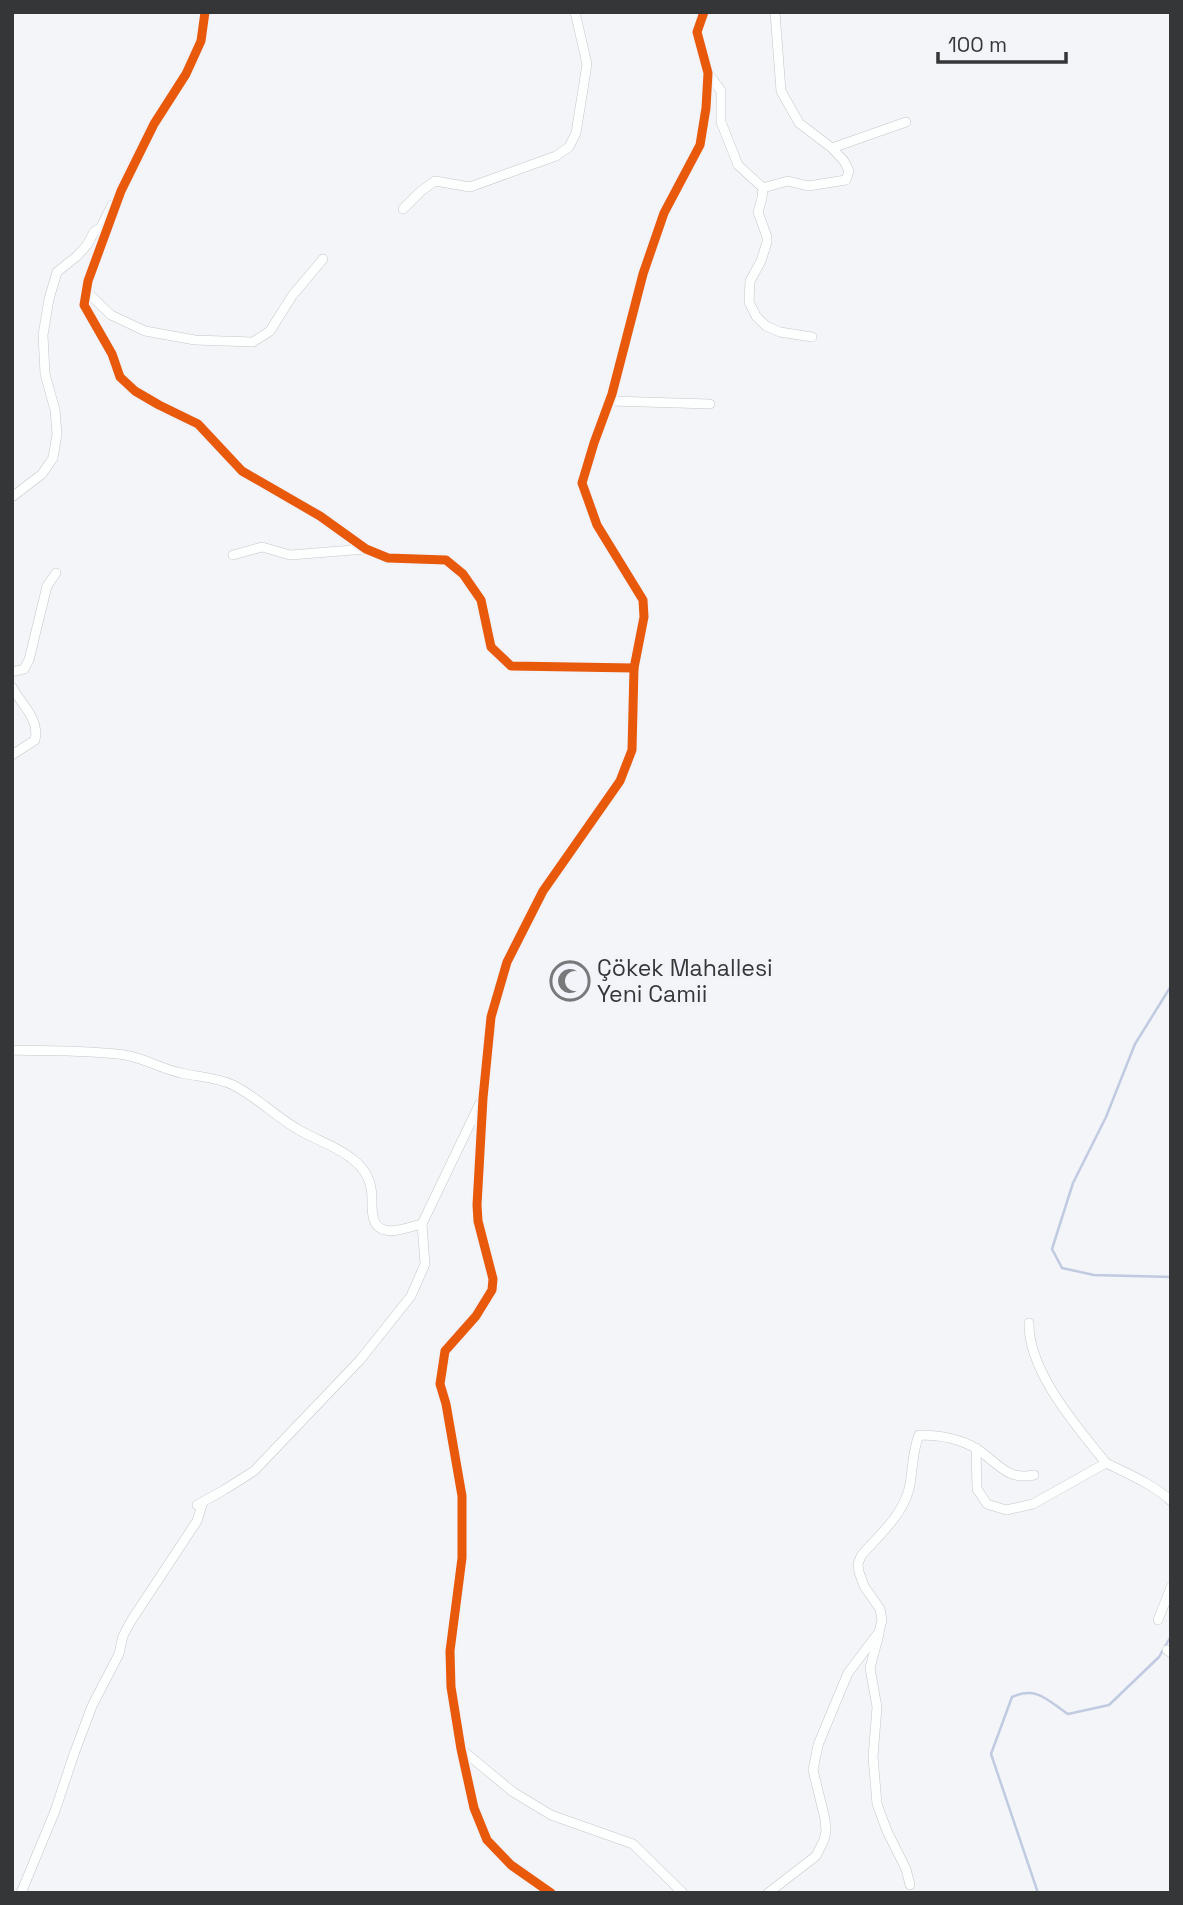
<svg xmlns="http://www.w3.org/2000/svg" width="1183" height="1905" font-family="'Space Grotesk',sans-serif">
	<rect width="100%" height="100%" fill="#f3f5f8"/>
	<g fill="none" stroke-linecap="round" stroke-linejoin="round">
		<g stroke="#c0cae1" stroke-width="2.5">
			<path d="M1171,986L1135,1044L1106,1117L1073,1183L1052,1249L1062,1268L1094,1275L1171,1277"/>
			<path d="M1038,1893L991,1754L1012,1697C1037,1686 1047,1700 1068,1714L1109,1705L1159,1657L1171,1636"/>
		</g>
		<g stroke="#c5c6c9" stroke-width="10">
			<g id="minor">
				<path d="M708,73L721,91V122L738,165L763,188L788,181L808,186L846,180L849,171L844,161L832,148L799,123L781,91L775,12"/>
				<path d="M832,148L906,122"/>
				<path d="M763,188L762,198L758,212L767,237V242L761,261L750,281L749,302L756,316L766,326L780,332L812,337"/>
				<path d="M403,209L421,191L435,181L470,187L556,156L569,147L576,133L587,64L575,12"/>
				<path d="M86,291L111,315L145,331L195,340L253,342L270,331L292,296L323,259"/>
				<path d="M610,401L710,404"/>
				<path d="M12,497L42,474L53,458L57,434L55,410L45,374L43,335L49,299L57,272L77,256L87,245L94,232L101,227L112,205"/>
				<path d="M233,555L262,547L290,555L366,549"/>
				<path d="M12,672L24,669L29,660L47,586L56,573"/>
				<path d="M12,687C21,704 40,719 35,740L12,755"/>
				<path d="M12,1050C49,1051 88,1050 125,1055C144,1058 162,1069 181,1073C198,1077 216,1077 233,1085C257,1097 276,1117 299,1130C316,1140 336,1146 351,1158C362,1166 369,1176 371,1188C374,1201 367,1226 385,1230C396,1233 412,1226 422,1224"/>
				<path d="M1029,1323C1028,1371 1077,1427 1106,1463"/>
				<path d="M976,1448L977,1489L987,1504L1006,1510L1033,1504L1106,1463C1128,1474 1153,1484 1171,1501"/>
				<path d="M197,1505L224,1490L254,1471L360,1360L411,1296L425,1264L422,1224L481,1101"/>
				<path d="M1158,1620L1171,1587"/>
				<path d="M879,1634L870,1668L877,1707L873,1757L877,1804L887,1831L906,1869L910,1885"/>
				<path d="M1167,1650L1171,1653"/>
				<path d="M461,1749L513,1792L551,1815L633,1844L683,1893"/>
				<path d="M21,1893L55,1811L74,1754L92,1706L119,1654L123,1636L131,1621L197,1521L203,1502"/>
				<path d="M768,1893L816,1856L824,1840L826,1831L825,1819L813,1770L818,1745L848,1673L879,1632L882,1620L880,1609L864,1586L859,1572L858,1564L861,1556C879,1535 902,1516 909,1489C913,1471 912,1452 919,1435C939,1435 959,1438 977,1449C997,1462 1007,1481 1034,1475"/>
			</g>
		</g>
		<g stroke="#c5c6c9" stroke-width="12">
			<g id="tertiary">
				<path d="M205,12L201,41L186,74L154,124L121,191L88,281L84,305L112,354L120,377L135,391L159,405L198,424L242,471L320,516L366,549L388,558L446,560L463,574L481,600L491,647L511,666L634,668"/>
				<path d="M551,1893L511,1865L487,1840L474,1808L461,1749L451,1687L450,1651L462,1558V1496L446,1404L440,1384L445,1351L476,1316L492,1290L493,1279L478,1221L477,1205L483,1098L491,1017L507,962L543,891L620,781L632,750L634,668L644,617L643,600L597,525L582,483L594,443L612,394L643,274L664,213L700,145L706,108L708,73L697,32L704,12"/>
			</g>
		</g>
		<use href="#minor" stroke="#fdfefe" stroke-width="9"/>
		<use href="#tertiary" stroke="#fdfefe" stroke-width="10"/>
		<g stroke="#f2f4f9" stroke-width="13">
			<g id="cycleway">
				<path d="M205,12L201,41L186,74L154,124L121,191L88,281L84,305L112,354L120,377L135,391L159,405L198,424L242,471L320,516L366,549L388,558L446,560L463,574L481,600L491,647L511,666L634,668"/>
				<path d="M551,1893L511,1865L487,1840L474,1808L461,1749L451,1687L450,1651L462,1558V1496L446,1404L440,1384L445,1351L476,1316L492,1290L493,1279L478,1221L477,1205L483,1098L491,1017L507,962L543,891L620,781L632,750L634,668L644,617L643,600L597,525L582,483L594,443L612,394L643,274L664,213L700,145L706,108L708,73L697,32L704,12"/>
			</g>
		</g>
		<use href="#cycleway" stroke="#e8590c" stroke-width="9"/>
	</g>
	<defs>
		<g id="mosque-ring" transform="scale(2.0125)"><circle r="9.5" fill="#f2f4f9" stroke="#78797b" stroke-width="1.5"/><path d="M3.5-4.9A6 6 0 1 0 3.5 4.9A5 5 0 1 1 3.5-4.9Z" fill="#78797b"/></g>
	</defs>
	<g fill-rule="evenodd">
		<use href="#mosque-ring" x="570" y="981"/>
	</g>
	<g text-anchor="middle" stroke-width="7" stroke-linejoin="round" paint-order="stroke">
		<g font-size="23" fill="#353638" stroke="#f2f4f9" text-anchor="start">
			<text x="597" y="976">Çökek Mahallesi<tspan x="597" dy="26">Yeni Camii</tspan></text>
		</g>
	</g>
	<rect width="1183" height="1905" fill="none" stroke="#353638" stroke-width="28"/>
	<path d="M938 52v10h128v-10" fill="none" stroke="#353638" stroke-width="3.5"/>
	<text x="948" y="52" font-size="21" fill="#353638" stroke="#f2f4f9" stroke-width="5" paint-order="stroke">100 m</text>
</svg>
